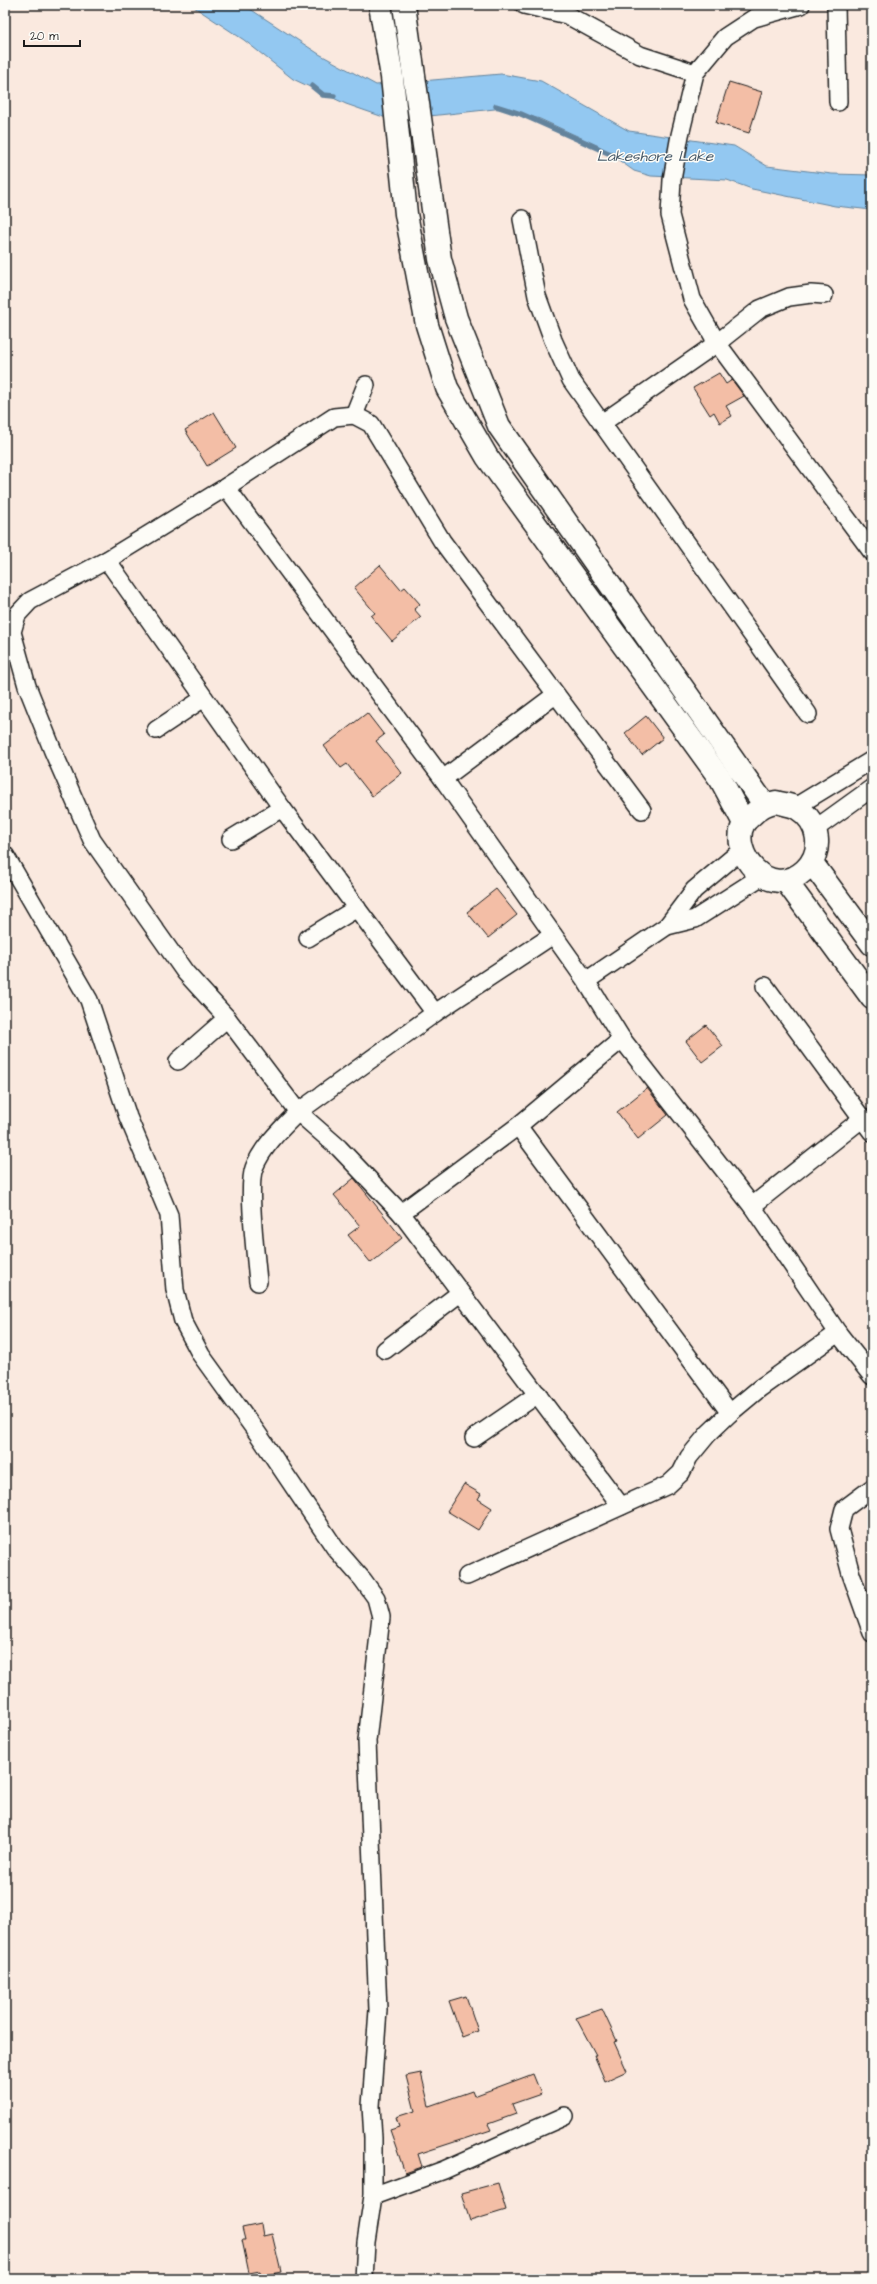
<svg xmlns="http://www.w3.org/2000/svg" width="877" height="2284" font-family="'Architects Daughter',sans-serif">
	<rect width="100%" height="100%" fill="#fae9df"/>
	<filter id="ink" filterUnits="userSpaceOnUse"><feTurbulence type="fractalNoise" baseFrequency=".025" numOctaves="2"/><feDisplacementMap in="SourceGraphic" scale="8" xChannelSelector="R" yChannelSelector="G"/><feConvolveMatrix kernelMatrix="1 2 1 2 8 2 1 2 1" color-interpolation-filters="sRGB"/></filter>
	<g filter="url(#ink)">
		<path fill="#93c8f1" stroke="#63839c" d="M191,5H244L319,54L376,85L501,74L541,81L629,131L734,146L767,166L832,174L872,175V210L835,206L752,189L727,180L651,176L634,171L599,146L540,119L504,108L392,120L346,104L293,79L244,40Z"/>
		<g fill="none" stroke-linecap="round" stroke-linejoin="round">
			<g stroke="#63839c" stroke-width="5.5">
				<path d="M312,86L323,95L334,96"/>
				<path d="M496,106L521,114L615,156"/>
			</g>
		</g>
		<g fill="#f3bea6" stroke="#1c1c1c">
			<path d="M729,82L762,92L749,133L716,123Z"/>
			<path d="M719,373L726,384L732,380L744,396L726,406L732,416L720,423L714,412L710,415L693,388Z"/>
			<path d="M214,412L236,448L207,466L185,430Z"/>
			<path d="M380,565L401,590L405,587L420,604L414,609L421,617L392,641L371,616L375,613L354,588Z"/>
			<path d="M367,713L384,735L376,741L402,773L372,796L347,764L341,768L324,746Z"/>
			<path d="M646,716L663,738L642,755L625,733Z"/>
			<path d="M496,889L517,915L488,938L467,912Z"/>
			<path d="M706,1025L723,1046L702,1062L686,1041Z"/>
			<path d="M647,1088L668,1115L638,1139L617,1112Z"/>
			<path d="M354,1178L402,1238L371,1263L348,1235L360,1226L334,1195Z"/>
			<path d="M464,1484L481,1494L478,1499L492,1508L478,1530L447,1511Z"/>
			<path d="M466,1996L478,2031L462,2037L449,2001Z"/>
			<path d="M602,2009L617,2041L614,2042L627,2071L605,2081L594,2055H596L576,2018Z"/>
			<path d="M421,2073L429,2106L472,2091L474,2096L533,2074L541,2094L512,2104L516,2114L488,2124L491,2130L418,2154L422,2167L405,2173L390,2130L399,2127L396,2117L415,2111L406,2076Z"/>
			<path d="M498,2183L506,2210L470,2221L461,2193Z"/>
			<path d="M261,2224L263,2236L272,2234L281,2272L261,2276L260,2271L249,2273L242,2240H245L242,2228Z"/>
		</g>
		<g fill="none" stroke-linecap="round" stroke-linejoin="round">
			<g stroke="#1c1c1c" stroke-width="20">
				<g id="street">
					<path d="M524,5L567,15L640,55L695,73"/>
					<path d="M801,5L754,18L725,37L695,73L680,135L672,180L670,215L692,299L717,343L872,552"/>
					<path d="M836,5L838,102"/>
					<path d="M522,219L537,296L553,340L571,380L808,714"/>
					<path d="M354,415L366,385"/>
					<path d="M602,423L717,343L760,309L789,297L811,294L824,295"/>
					<path d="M226,487L443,779L586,981L622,1039L752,1206L838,1333L872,1376"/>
					<path d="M107,560L282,808L435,1013"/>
					<path d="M156,730L204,698"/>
					<path d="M443,779L555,695"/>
					<path d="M795,807L872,760"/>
					<path d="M815,829L872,788"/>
					<path d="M231,839L282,808"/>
					<path d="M5,855L89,1000L128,1117L169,1215L175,1290L183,1321L201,1355L258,1434L335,1548L363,1580L376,1598L381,1617L367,1741L378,2010L371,2106L373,2138V2196"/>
					<path d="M667,926L694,890L743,849"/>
					<path d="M308,938L357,908"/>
					<path d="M586,981L667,926L695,919L762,876"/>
					<path d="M765,986L872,1132"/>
					<path d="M178,1061L227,1018"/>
					<path d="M518,1126L730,1413"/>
					<path d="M752,1206L863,1118"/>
					<path d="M401,1213L518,1126L622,1039"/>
					<path d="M258,1282C256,1258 247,1186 254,1168C262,1147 282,1128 298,1112L435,1013L553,935"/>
					<path d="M385,1350L460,1293"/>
					<path d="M474,1438L538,1394"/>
					<path d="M872,1488L844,1509L839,1529L851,1574L872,1633"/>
					<path d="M621,1506L401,1213L339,1148L298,1112L227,1018L185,972L92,840L53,751L27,686L12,632L17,615L30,601L107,560L226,487L334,417L354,415L371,424L442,541L642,810"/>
					<path d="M467,1576L668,1485L681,1473L689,1457L708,1434L730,1413L760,1388L838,1333"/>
					<path d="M364,2279L366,2242L373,2196L444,2170L565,2116"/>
				</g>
			</g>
			<g stroke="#1c1c1c" stroke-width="25">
				<g id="secondary">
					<path d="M380,5L392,77L406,214L427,325L447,388L487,457L721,780L744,823"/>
					<path d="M404,5L440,259L456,318L499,426L764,804"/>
					<path d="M776,802C783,804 791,805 797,808C820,822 824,852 805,870C769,903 728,852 744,823C746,820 750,817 753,814C761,807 765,804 776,802Z"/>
					<path d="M812,863L872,944"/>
					<path d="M786,881L872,998"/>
				</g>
			</g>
			<use href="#street" stroke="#fdfcf7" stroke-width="17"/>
			<use href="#secondary" stroke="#fdfcf7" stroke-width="22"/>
		</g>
	</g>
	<g text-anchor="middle" stroke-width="3" stroke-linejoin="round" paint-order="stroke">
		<g font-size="15" font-style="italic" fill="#465867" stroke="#fdfcf7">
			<text x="655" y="161">Lakeshore Lake</text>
		</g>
	</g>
	<rect width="877" height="2284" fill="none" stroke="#fdfcf7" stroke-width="20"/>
	<rect x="10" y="10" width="857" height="2264" fill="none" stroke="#1c1c1c" stroke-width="1.5" filter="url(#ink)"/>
	<path d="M24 40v6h56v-6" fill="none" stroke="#1c1c1c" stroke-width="2"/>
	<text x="30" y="40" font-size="12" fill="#1c1c1c" stroke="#fdfcf7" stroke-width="3" paint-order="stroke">20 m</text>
</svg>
